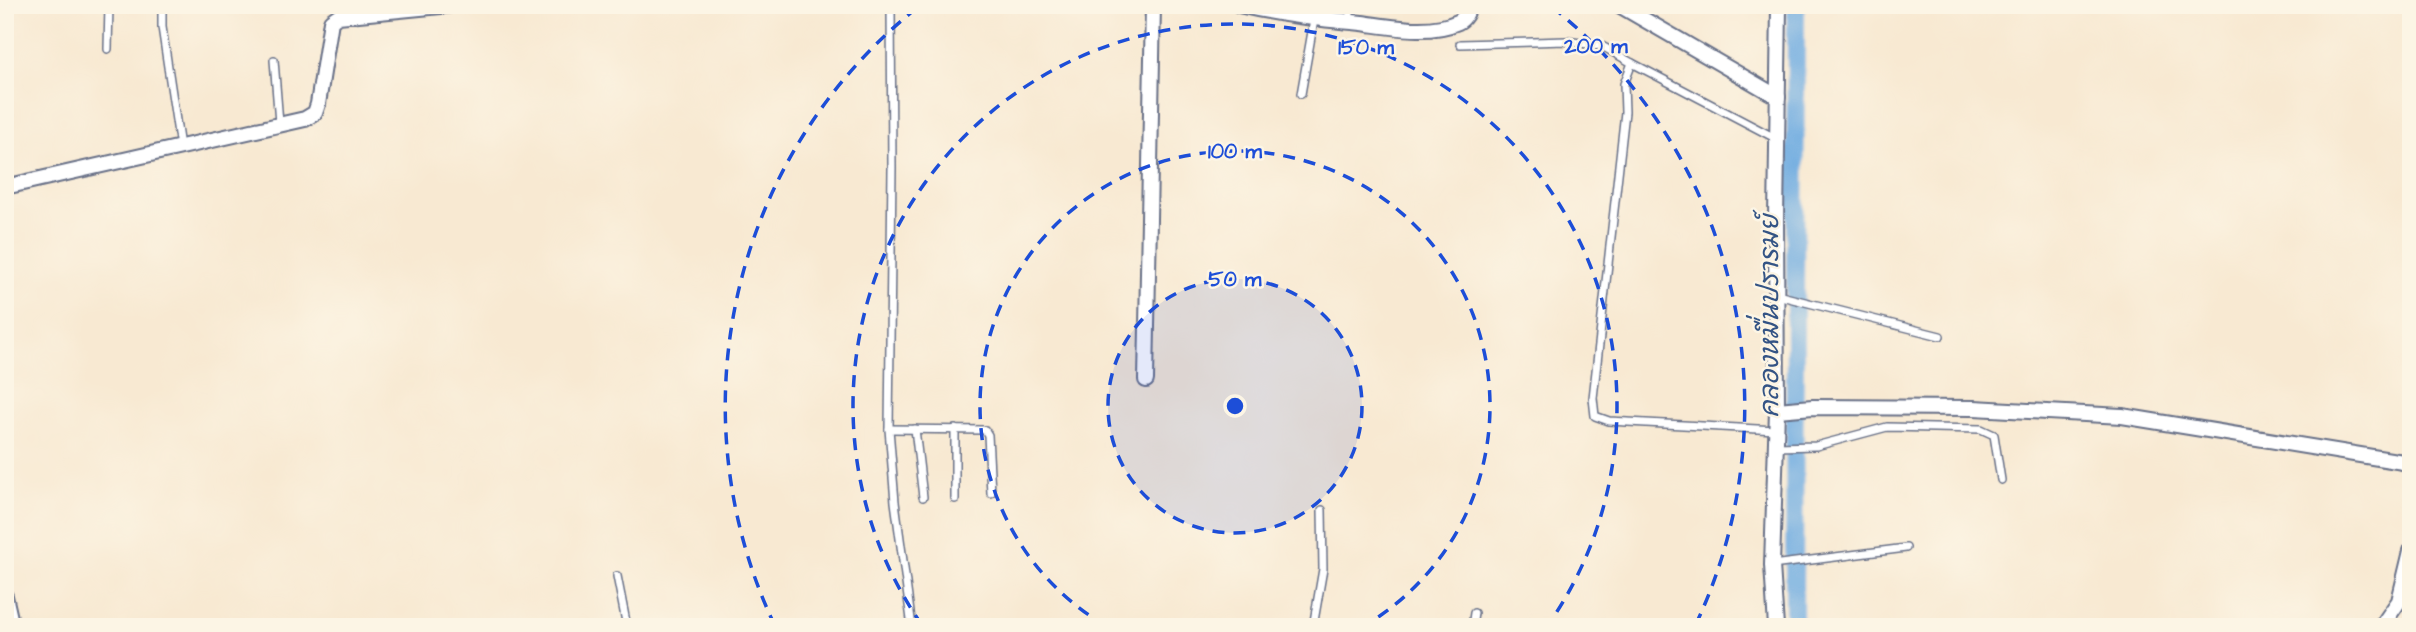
<svg xmlns="http://www.w3.org/2000/svg" width="2416" height="632" font-family="'Architects Daughter','Playpen Sans Thai',sans-serif">
	<rect width="100%" height="100%" fill="#fcf5e5"/>
	<filter id="ink" filterUnits="userSpaceOnUse"><feTurbulence type="fractalNoise" baseFrequency=".0143" numOctaves="2"/><feDisplacementMap in="SourceGraphic" scale="14" xChannelSelector="R" yChannelSelector="G"/><feConvolveMatrix kernelMatrix="1 2 1 2 8 2 1 2 1" color-interpolation-filters="sRGB"/></filter>
	<filter id="wash" filterUnits="userSpaceOnUse"><feTurbulence type="fractalNoise" baseFrequency=".00686" numOctaves="4" result="noise"/><feDisplacementMap in="SourceGraphic" scale="28" xChannelSelector="R" yChannelSelector="G"/><feGaussianBlur stdDeviation="1.57" result="paint"/><feColorMatrix in="noise" values="0 0 0 0 0 0 0 0 0 0 0 0 0 0 0 0 0 1.4 0 .05"/><feComposite in="paint" operator="in"/></filter>
	<g filter="url(#wash)">
		<rect width="100%" height="100%" fill="#f8e9d2"/>
		<g fill="none" stroke-linecap="round" stroke-linejoin="round">
			<path stroke="#6face1" stroke-width="18" d="M1794,627L1796,5"/>
		</g>
	</g>
	<g filter="url(#ink)">
		<g fill="none" stroke-linecap="round" stroke-linejoin="round">
			<g stroke="#687087" stroke-width="10">
				<g id="service">
					<path d="M162,5V27L180,147"/>
					<path d="M891,5L892,168L889,429L895,502L912,627"/>
					<path d="M1349,22L1351,5"/>
					<path d="M1460,44L1566,41L1602,46L1632,63"/>
					<path d="M108,49L109,5"/>
					<path d="M274,60L279,123"/>
					<path d="M1301,94L1314,20"/>
					<path d="M1777,295L1940,336"/>
					<path d="M889,429L985,430L988,435L991,493"/>
					<path d="M915,429L923,497"/>
					<path d="M1776,430L1609,421L1595,416L1593,398L1625,112L1624,84L1632,63L1777,139"/>
					<path d="M1776,447L1816,446L1887,427L1981,429L1994,435L2001,480"/>
					<path d="M955,499V429"/>
					<path d="M1772,565L1906,548"/>
					<path d="M617,576L627,627"/>
					<path d="M1313,627L1323,569L1322,510"/>
					<path d="M1472,627L1474,613"/>
				</g>
			</g>
			<g stroke="#687087" stroke-width="18">
				<g id="minor">
					<path d="M1239,5C1280,15 1320,19 1362,23C1392,27 1429,35 1458,22C1465,19 1467,12 1470,5"/>
					<path d="M1619,5L1778,97"/>
					<path d="M5,187L305,119L315,113L318,104L331,21L338,16L451,5"/>
					<path d="M1146,380L1153,5"/>
					<path d="M1777,410L1813,407L1974,408L2122,416L2403,462L2411,466"/>
					<path d="M5,596L12,627"/>
					<path d="M1776,627L1772,565L1777,410L1776,219L1779,5"/>
					<path d="M2381,627L2399,601L2411,551"/>
				</g>
			</g>
			<use href="#service" stroke="#fff" stroke-width="7"/>
			<use href="#minor" stroke="#fff" stroke-width="14"/>
		</g>
	</g>
	<circle cx="1235" cy="406" r="127" fill="#1d4ed8" fill-opacity=".12"/>
	<g fill="none" stroke="#1d4ed8" stroke-width="3.5" stroke-dasharray="12 9">
		<circle cx="1235" cy="406" r="127"/>
		<path d="M1106 626A255 255 0 1 1 1364 626"/>
		<path d="M922 625A382 382 0 1 1 1548 625"/>
		<path d="M775 626A510 510 0 0 1 918 7M1552 7A510 510 0 0 1 1695 626"/>
	</g>
	<g text-anchor="middle" stroke-width="5" stroke-linejoin="round" paint-order="stroke">
		<g font-size="26" font-style="italic" fill="#345485" stroke="#fcf5e5">
			<text transform="translate(1769 316) rotate(-90)" y="9">คลองหมื่นปรารมย์</text>
		</g>
	</g>
	<circle cx="1235" cy="406" r="10" fill="#1d4ed8" stroke="#fcf5e5" stroke-width="3.5"/>
	<g font-size="21" text-anchor="middle" font-weight="bold" fill="#1d4ed8" stroke="#fcf5e5" stroke-width="5" stroke-linejoin="round" paint-order="stroke">
		<text x="1596" y="53">200 m</text>
		<text x="1366" y="54">150 m</text>
		<text x="1235" y="158">100 m</text>
		<text x="1235" y="286">50 m</text>
	</g>
	<rect width="2416" height="632" fill="none" stroke="#fcf5e5" stroke-width="28"/>
</svg>
